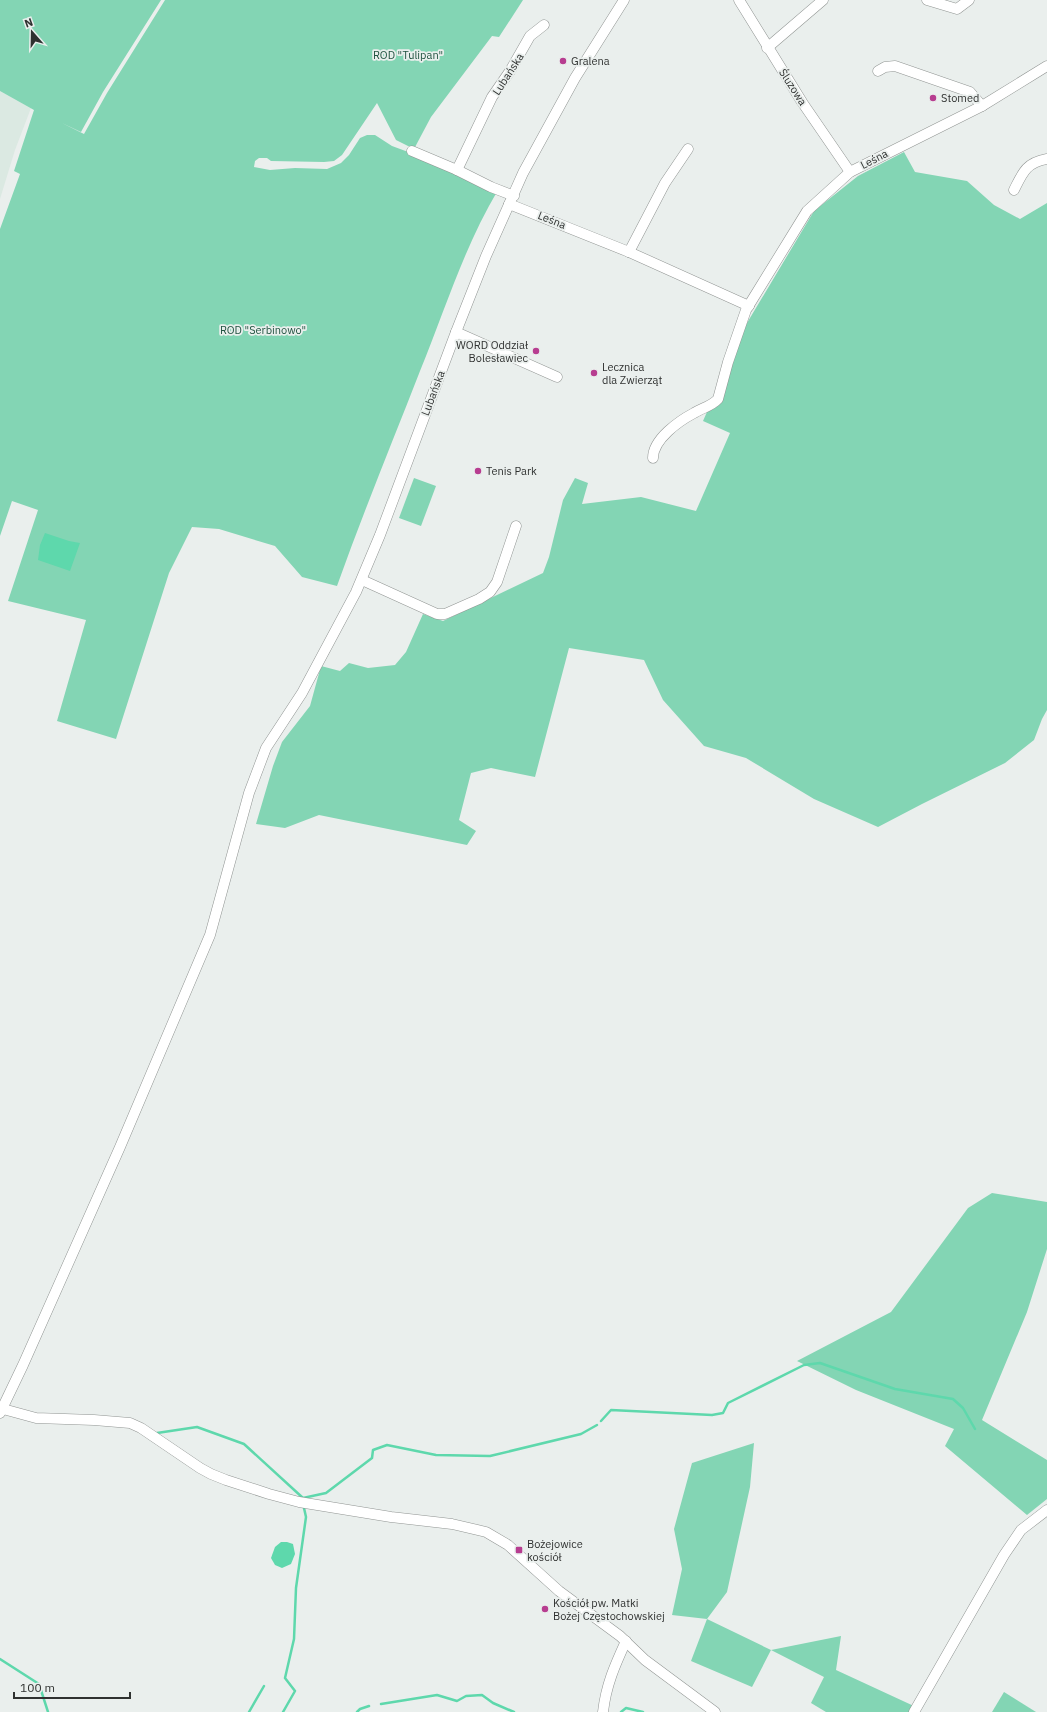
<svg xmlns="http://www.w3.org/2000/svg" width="1047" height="1712" font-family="'IBM Plex Sans',sans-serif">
	<rect width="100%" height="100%" fill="#eaefed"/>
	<path fill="#dbe9e2" d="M0,91L31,108L15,150L0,199Z"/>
	<g fill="#83d5b4">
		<path d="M0,0H161L103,92L81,132L62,123L84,134L107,93L165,0H523L499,37L492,36L431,117L414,149L396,140L377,103L342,155L334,161L324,162L271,161L267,158H259L255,161L254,167L270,170L295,168L327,169L341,163L349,155L360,138L367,135H375L392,146L457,170L498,190C464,247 445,310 420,371C392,443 363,513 337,586L302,577L275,546L219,529L192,527L169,573L116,739L57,721L86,620L8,601L38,510L12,501L0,536V229L20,174L14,171L34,110L0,91Z"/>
		<path d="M904,152L915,172L967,181L994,205L1020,219L1047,203V710L1042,719L1034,740L1005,763L922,804L878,827L814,799L746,758L704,746L663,700L644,660L569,648L535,777L491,768L471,773L459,820L476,831L467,845L319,815L285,828L256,824L273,766L282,742L310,706L321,666L340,671L349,663L368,668L395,665L406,652L423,614L443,621L543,573L549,557L563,500L575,478L588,483L582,504L641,497L696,511L730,433L703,421L744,328L814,211L858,176Z"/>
		<path d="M414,478L436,486L421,526L399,518Z"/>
		<path d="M992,1193L1047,1202V1249L1027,1312L982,1420L1047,1460V1499L1027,1515L945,1446L954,1429L856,1390L797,1361L891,1312L968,1208Z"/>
		<path d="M754,1443L750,1487L727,1592L707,1619L771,1650L841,1636L836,1670L916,1707L913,1712H826L811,1703L824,1677L771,1650L752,1687L691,1661L707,1619L672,1615L682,1569L674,1529L692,1463Z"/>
		<path d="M1004,1692L1036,1712H992Z"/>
	</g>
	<g fill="#5ed8ac">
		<path d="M45,533L69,541L80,543L70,571L38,560L40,545Z"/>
		<path d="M281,1542H287L293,1544L295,1554L291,1564L282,1568L275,1565L271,1558L275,1547Z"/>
	</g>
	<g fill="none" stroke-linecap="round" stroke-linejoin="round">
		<g stroke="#5ed8ac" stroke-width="2.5">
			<path d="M601,1421L611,1410L712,1415L723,1413L728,1403L804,1365L820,1363L895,1389L953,1399L963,1408L975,1429"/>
			<path d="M157,1433L197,1427L244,1444L303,1498L326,1493L372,1458L373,1450L387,1445L436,1455L490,1456L581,1434L597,1425"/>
			<path d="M0,1659L39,1684L48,1712"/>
			<path d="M381,1704L437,1695L457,1701L466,1696L482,1695L493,1703L514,1712"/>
			<path d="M249,1712L264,1686"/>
			<path d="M283,1712L295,1691L285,1678L294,1639L296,1588L306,1517L304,1508"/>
			<path d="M357,1712L360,1709L369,1706"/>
			<path d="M621,1712L626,1708L643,1712"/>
		</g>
		<g stroke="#919593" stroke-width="11">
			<g id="minor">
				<path d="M739,0L802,102L850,172"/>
				<path d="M927,0L957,9L969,0"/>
				<path d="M767,48L823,0"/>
				<path d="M878,71L885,67L895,66L970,92L982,106"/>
				<path d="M412,151L457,170L491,187L514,196"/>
				<path d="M457,170L492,97L510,71L530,36L544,25"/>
				<path d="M1014,190C1023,172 1026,163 1047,159"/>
				<path d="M509,204L629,252L749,306"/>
				<path d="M629,252L665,183L688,149"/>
				<path d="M456,332L557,377"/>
				<path d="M653,458C653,439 679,421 694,413C702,408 712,406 718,399L728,362L746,310L807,211L850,172L982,106L1047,66"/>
				<path d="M362,580L437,614H445L479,599L490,592L497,582L516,526"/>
				<path d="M3,1409L36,1418L94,1420L130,1423L141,1428L200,1468L211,1474L226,1480L269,1494L299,1502L391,1517L452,1524L486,1532L508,1545L559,1591L620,1636L645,1660L715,1712"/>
				<path d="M0,1413L23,1365L120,1147L210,935L249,793L266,748L302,693L356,592L380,535L456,332L486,256L523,173L575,78L624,0"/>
				<path d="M603,1712C606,1685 615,1665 626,1641"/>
				<path d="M914,1712L1004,1555L1021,1530L1047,1510"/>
			</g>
		</g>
		<use href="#minor" stroke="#fff" stroke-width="10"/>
	</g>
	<g fill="#b73d90" stroke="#eaefed" stroke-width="1.5">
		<circle cx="563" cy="61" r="4"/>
		<circle cx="933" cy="98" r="4"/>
		<circle cx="536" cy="351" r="4"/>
		<circle cx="594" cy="373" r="4"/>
		<circle cx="478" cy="471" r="4"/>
		<rect x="515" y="1546" width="8" height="8" rx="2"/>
		<circle cx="545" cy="1609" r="4"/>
	</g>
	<g text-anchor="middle" stroke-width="3.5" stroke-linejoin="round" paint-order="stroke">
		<g font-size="11" fill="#215341" stroke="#eaefed">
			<text x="408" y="59">ROD "Tulipan"</text>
			<text x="263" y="334">ROD "Serbinowo"</text>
		</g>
		<g font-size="11" fill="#2f3130" stroke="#eaefed" text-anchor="start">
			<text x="571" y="65">Gralena</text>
			<text x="941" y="102">Stomed</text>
			<text x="528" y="349" text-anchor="end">WORD Oddział<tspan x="528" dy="13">Bolesławiec</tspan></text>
			<text x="602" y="371">Lecznica<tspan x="602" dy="13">dla Zwierząt</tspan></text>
			<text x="486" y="475">Tenis Park</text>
			<text x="527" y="1548">Bożejowice<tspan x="527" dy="13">kościół</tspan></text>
			<text x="553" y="1607">Kościół pw. Matki<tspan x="553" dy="13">Bożej Częstochowskiej</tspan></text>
		</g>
		<g font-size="11" fill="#2f3130" stroke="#eaefed">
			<text transform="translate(508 74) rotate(-57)" y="4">Lubańska</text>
			<text transform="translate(793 87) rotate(57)" y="4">Śluzowa</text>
			<text transform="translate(874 159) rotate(-27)" y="4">Leśna</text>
			<text transform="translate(552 220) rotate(22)" y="4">Leśna</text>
			<text transform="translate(433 393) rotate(-69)" y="4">Lubańska</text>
		</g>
	</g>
	<g transform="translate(32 32) rotate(340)" stroke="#eaefed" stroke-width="3" paint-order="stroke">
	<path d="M0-3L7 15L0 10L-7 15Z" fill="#2f3130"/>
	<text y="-6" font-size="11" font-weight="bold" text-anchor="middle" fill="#2f3130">N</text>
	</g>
	<path d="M14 1692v6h116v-6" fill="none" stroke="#2f3130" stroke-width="2"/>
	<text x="20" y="1692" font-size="12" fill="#2f3130" stroke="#eaefed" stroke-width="3" paint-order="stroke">100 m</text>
</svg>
